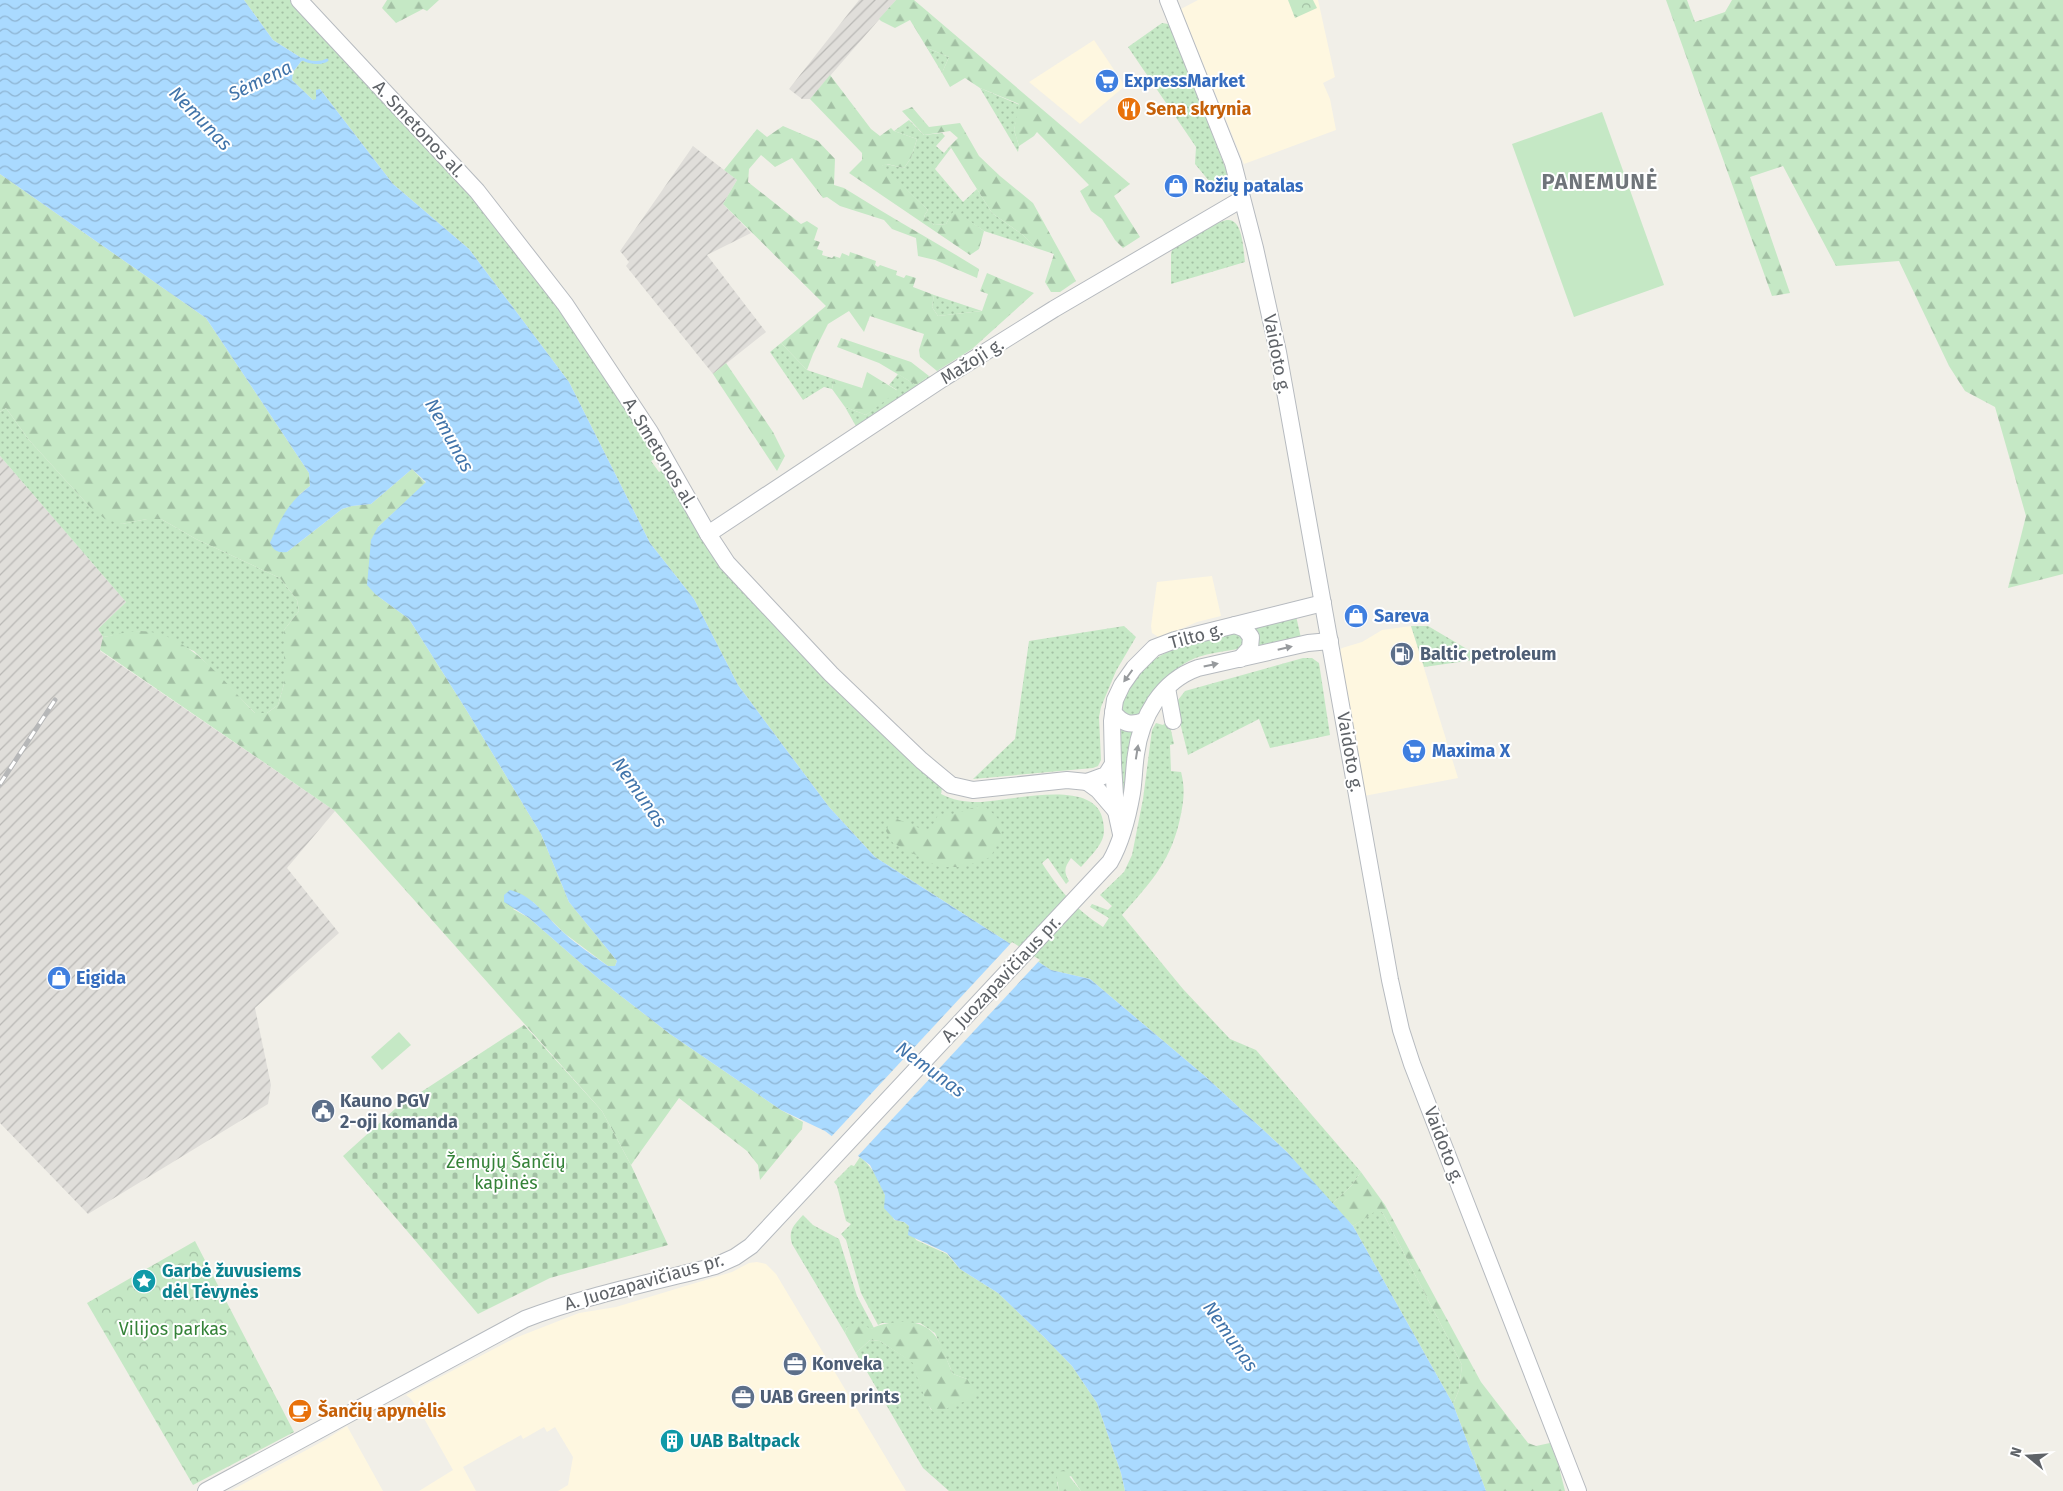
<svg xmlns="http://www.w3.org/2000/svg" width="2063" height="1491" font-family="'Fira Sans',sans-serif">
	<defs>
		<pattern id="industrial-furrows" width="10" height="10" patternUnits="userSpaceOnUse" patternTransform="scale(1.25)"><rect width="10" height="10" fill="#e0deda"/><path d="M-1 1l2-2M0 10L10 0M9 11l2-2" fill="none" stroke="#b9b8b5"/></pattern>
		<pattern id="grass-dots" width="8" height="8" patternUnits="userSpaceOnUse" patternTransform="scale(1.25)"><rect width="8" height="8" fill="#c5e8c5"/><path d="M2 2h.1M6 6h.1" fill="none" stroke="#a3c0a4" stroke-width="1.8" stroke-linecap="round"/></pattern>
		<pattern id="forest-firs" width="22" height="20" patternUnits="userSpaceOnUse" patternTransform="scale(1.25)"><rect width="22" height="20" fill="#c5e8c5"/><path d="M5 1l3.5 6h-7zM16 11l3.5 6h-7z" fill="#a3c0a4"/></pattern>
		<pattern id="cemetery-stones" width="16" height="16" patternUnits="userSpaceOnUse" patternTransform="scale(1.25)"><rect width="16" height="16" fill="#c5e8c5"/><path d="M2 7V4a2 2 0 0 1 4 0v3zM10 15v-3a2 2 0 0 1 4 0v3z" fill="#a3c0a4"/></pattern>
		<pattern id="park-crowns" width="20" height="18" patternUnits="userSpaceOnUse" patternTransform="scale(1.25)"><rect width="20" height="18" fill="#c5e8c5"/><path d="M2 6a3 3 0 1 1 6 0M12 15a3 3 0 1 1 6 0" fill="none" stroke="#a3c0a4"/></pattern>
		<pattern id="water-waves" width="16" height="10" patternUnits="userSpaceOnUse" patternTransform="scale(1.25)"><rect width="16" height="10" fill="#aadaff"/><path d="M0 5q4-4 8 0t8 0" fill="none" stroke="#8eb4d2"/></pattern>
	</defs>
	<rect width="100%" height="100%" fill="#f1efe8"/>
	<g fill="#fef7e0">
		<path d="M1198,0H1318L1335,77L1323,83L1330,99L1336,130L1244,164L1181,9Z"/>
		<path d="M1094,40L1125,86L1080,124L1029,82Z"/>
		<path d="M1212,576L1221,616L1197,622L1160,638L1152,633L1151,626L1157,582Z"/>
		<path d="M1411,626L1458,778L1364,796L1339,651L1342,648L1362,642L1382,630Z"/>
		<path d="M757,1262L766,1264L776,1274L906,1491H558L568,1485L573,1457L555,1427L547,1432L544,1427L523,1439L521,1435L463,1467L476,1491H419L453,1470L421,1413L411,1399L406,1395L515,1338L579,1313L616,1307L732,1272L749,1263Z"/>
		<path d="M347,1426L383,1491L232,1490L325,1440Z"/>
	</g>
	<g fill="url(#industrial-furrows)">
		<path d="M859,0H896L810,99H802L789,89Z"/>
		<path d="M693,146L737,180L723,204L751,233L707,255L766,332L713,374L626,266L629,262L620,251Z"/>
		<path d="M0,456L126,602L98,629L103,637L100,651L335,811L287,868L339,933L255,1008L271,1085L268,1104L88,1214L0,1123Z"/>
	</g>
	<g fill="url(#grass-dots)">
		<path d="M244,0H290L471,192L560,309L658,457L651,461L659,472L664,469L697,527L942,788L941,794C953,800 963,802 978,802C1009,802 1096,776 1103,821C1104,827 1105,833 1102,840C1098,849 1088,859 1081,867L1071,858C1065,867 1063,871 1069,881L1066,884L1048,858L1042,863C1060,891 1075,909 1103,927L1109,918L1090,907L1092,904L1108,910L1112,906L1100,895L1124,872L1132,855L1143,799L1152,730L1156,723L1163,725L1166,722L1170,726L1174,744L1170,745L1171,771L1181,772C1185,787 1184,799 1181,814C1172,860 1152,881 1122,915L1183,989L1230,1039L1256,1050L1361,1172L1352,1185L1332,1204L1287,1152L1206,1077L1090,979L1051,970L875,857L829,807L738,685L694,599L650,543L569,382L469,249L393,184L320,89L316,100H313L292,80L293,72L303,59L273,40Z"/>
		<path d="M1162,23L1168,24L1170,26L1227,172L1230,189L1223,194L1219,193L1195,164L1196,147L1128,47Z"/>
		<path d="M927,48L949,57L942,73Z"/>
		<path d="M980,88L1020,105L1014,130L1019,146L1018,152Z"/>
		<path d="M909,120L924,135L942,133L945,136L936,146L944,153L950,146L951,148L935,169L963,202L977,189L992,213L1023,235L1036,248L984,231L954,211L946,224L934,225L924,216L928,210L881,166L886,164L904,168L911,158L917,139L894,131Z"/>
		<path d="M1220,220L1221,222C1243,211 1243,248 1245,262L1171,284V254L1173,246Z"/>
		<path d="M934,295L982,311L938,316L932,307Z"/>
		<path d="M781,343L807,370L834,379L832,389L824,387L803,400L770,352Z"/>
		<path d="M898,374L916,385L929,376L934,379L857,428L845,407L866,415L897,390L889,385Z"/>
		<path d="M6,408L29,440L89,506L122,524L147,519H161L196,539L280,578L297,600L299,611L284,630V684L278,705L267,713H255L194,651L142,631L103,637L98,629L126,602L0,456V412Z"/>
		<path d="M1296,616L1301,638L1258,649L1253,627Z"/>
		<path d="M1124,626L1136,637L1116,671L1101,707L1099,717L1101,760L1098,766L1093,768L973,779L1015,739L1029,641Z"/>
		<path d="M1411,626H1428L1472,652L1495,657L1424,667Z"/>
		<path d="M1237,633L1244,641L1243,645L1238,649C1222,652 1204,653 1189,661C1167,672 1152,700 1136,718L1122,713C1120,705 1125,698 1128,691C1150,646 1194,643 1237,633Z"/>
		<path d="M1303,658H1312L1319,663L1330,735L1270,748L1259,719L1188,755L1176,706L1178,700L1185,691Z"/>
		<path d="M1120,729L1133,732L1127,792L1122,805Z"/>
		<path d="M860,1157C879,1172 886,1198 894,1220L904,1222L909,1226L916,1240L947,1254L960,1269L998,1293L1043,1336L1072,1366L1097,1403L1121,1473L1125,1491H1081L1071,1476L1057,1482L1059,1491H949L923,1468L856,1353L870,1340L880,1341L914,1363C917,1380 925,1394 931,1410L967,1379L953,1374L935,1333L920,1323H882L878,1325L861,1293L846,1240L841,1234L851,1224L846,1221L837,1186L834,1182L851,1165L854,1166Z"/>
		<path d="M1376,1210L1382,1212L1385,1217L1462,1365L1459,1390L1453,1404L1353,1226Z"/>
		<path d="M803,1215L813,1225L839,1239L857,1296L874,1328L871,1329L847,1327L845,1333L792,1244C788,1230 794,1225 803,1215Z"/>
	</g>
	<g fill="url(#forest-firs)">
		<path d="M387,0H439L427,11L423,9L396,23L382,8Z"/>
		<path d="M896,0H914L1130,184L1114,196L1140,237L1123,248L1115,240L1102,219L1091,211L1080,191L1089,185L1037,132L1034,136L1019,146L1014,130L1019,104L980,88L965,78L950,87L942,73L949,57L927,48L910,20L895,28L881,21L879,19Z"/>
		<path d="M1666,0H1687L1695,22L1725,12L1732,0H2063V574L2008,588L2026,516L1995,407L1965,391L1949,366L1899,261L1836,266L1783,166L1750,177L1790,293L1772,296Z"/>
		<path d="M830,75L871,129L880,136L891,128L894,131L917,139L911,158L904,168L887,164L882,166L928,210L924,216L934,225L946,224L954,210L984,231L979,249L970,255L849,173L862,160V153L810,99Z"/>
		<path d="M912,107L929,127L960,123L979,156L1000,176L1033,203L1076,281L1060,292H1051L1045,282L1054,254L1036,248L1023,235L992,213L950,146L958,138L950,131L924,135L902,111Z"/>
		<path d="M783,126L818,141L835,159L834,185L844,188C888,216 934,241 979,269L977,278L935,260L918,256L916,238L892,229L884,220L840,206L827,197L823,198L792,158L775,167L761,155L749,169L748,182L801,224L807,221L818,228L814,240L820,242L817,249L823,251L822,255L832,258L834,256L840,258L842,253L849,256L850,252L876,261L875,265L878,267L880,265L897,271L896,275L904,278L906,275L916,278L913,287L934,295L932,307L938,316L982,311L988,294L980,291L987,273L1034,293L972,349L937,371L920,357L919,350L924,334L870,316L864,332L849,311L828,324L813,354L807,370L781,343L826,306L723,204L737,180L724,170L757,129L767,137Z"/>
		<path d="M0,174L206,318L309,473L310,486L300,494L287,552L342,509L352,506L371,504L412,469L426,483L378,527L375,594L409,619L467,711L541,834L569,902L617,961L615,966H608L564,933L533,902L513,909L529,918L599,979L670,1034L781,1110L803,1122L802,1129L760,1180L758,1165L747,1151L679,1098L631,1165L602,1111L335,811L100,650L103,637C115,635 129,631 141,631C188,632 225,683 255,713H267L278,705L284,684V630L299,611L297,600L280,578L196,539L161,519H147L122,524L105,519L89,506L29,440L6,408L0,412Z"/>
		<path d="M841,338L911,362L929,376L916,385L879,363L837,347Z"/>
		<path d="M726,363L773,432L785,456L777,471L713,374Z"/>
		<path d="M867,372L898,391L866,415L845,407L832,389L834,379L862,388Z"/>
		<path d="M983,805C1010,827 1004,827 991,857L963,867H939L893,843L886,831L892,817L929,832L938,815C959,816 964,809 983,805Z"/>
		<path d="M1361,1172L1385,1205L1481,1382L1528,1443L1536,1446L1550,1443L1558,1463L1565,1491H1486L1453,1404L1459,1390L1462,1365L1385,1217L1382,1212L1376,1211L1353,1226L1332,1204L1352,1185Z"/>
		<path d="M858,1322L871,1329C882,1323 889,1323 901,1322C938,1321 940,1345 953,1374L967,1379L975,1392L971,1399L935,1413C927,1408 916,1374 913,1363L880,1341L870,1340L856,1353L845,1333L847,1327Z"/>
		<path d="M1064,1470L1081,1491H1059L1056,1472Z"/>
	</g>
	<path fill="url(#cemetery-stones)" d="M524,1025L602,1111L631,1165L668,1245L550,1278L478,1314L343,1156L395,1109Z"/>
	<g fill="url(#park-crowns)">
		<path d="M1288,0H1313L1317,8L1295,18Z"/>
		<path d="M195,1241L294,1432L193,1485L87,1303Z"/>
	</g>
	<g fill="#c5e8c5">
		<path d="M1602,112L1664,285L1574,317L1512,144Z"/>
		<path d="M399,1032L411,1045L382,1070L371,1057Z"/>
	</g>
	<path fill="url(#water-waves)" d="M0,0H244L273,40L303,59L293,72L292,80L313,100L316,99V90L320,89L393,184L469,249L569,382L650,543L694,599L738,685L829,807L875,857L1051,970L1090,979L1206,1077L1287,1152L1353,1226L1453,1404L1486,1491H1125L1121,1473L1097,1403L1072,1366L1043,1336L998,1293L960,1269L947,1253L908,1235L909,1226L904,1222L895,1220L884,1208L885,1195L870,1165L825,1131L781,1110L670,1034L599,979L529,918L504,902V895L510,890C533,895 547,918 564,933C577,945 593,955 608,966H615L617,961L569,902L541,834L467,711L409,619L375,594L367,585L371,540L378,527L426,482L412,469L371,504L352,506L342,509L287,552C278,553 274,551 270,543C281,518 287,504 310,486L309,473L206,318L0,174Z"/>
	<path fill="#f1efe8" d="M1012,942L1040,960L856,1158L830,1138Z"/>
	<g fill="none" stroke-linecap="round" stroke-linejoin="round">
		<path stroke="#aadaff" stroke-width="3" d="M300,60L303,59C309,63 321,64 327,60"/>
		<g stroke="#b6babf" stroke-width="18">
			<g id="secondary">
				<path d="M299,0L477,191L565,304L650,432L708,534L727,563L831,674L921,760L951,785L973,790L1067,780L1087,782L1106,775L1113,764"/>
				<path d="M1168,0L1233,163L1255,248L1278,352L1390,980L1401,1030L1412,1064L1578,1491"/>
				<path d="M708,534L942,379L1054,309L1242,199"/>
				<path d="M1235,625L1245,629L1251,637L1250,648L1240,659"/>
				<path d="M1167,688L1173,721"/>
				<path d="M1113,712C1123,724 1130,726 1144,721"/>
				<path d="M1087,782L1098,790L1116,811"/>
				<path d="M1121,834L1116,811L1113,764L1112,721L1115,700L1122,685L1134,668L1154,648L1175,640L1323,603"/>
				<path d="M206,1491L525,1319C587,1295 651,1283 715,1266L735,1257L751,1246L1110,862C1122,841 1128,816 1132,793C1134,780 1134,767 1136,754C1141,717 1161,681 1198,668L1308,643L1330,641"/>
			</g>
		</g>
		<use href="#secondary" stroke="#fff" stroke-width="16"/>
		<g stroke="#b6b7b8" stroke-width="5">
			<path id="rail" d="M0,784L55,700"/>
		</g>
		<use href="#rail" stroke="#fff" stroke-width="3" stroke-dasharray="9" stroke-linecap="butt"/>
	</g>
	<defs><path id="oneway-solid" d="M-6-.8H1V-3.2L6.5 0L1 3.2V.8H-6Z" transform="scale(1.25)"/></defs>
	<g fill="#979a9d">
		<use href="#oneway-solid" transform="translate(1285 648) rotate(-13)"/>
		<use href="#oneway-solid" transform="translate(1211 665) rotate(-12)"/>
		<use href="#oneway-solid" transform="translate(1128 676) rotate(126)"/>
		<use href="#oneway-solid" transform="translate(1137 752) rotate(-81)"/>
	</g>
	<defs>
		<g id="supermarket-disc" transform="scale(1.25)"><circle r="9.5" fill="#3f7fe0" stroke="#fff"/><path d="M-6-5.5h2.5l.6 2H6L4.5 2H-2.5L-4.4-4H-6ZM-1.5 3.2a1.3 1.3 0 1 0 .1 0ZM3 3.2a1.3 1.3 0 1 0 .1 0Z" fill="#fff"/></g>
		<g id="restaurant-disc" transform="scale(1.25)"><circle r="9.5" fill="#e8710a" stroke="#fff"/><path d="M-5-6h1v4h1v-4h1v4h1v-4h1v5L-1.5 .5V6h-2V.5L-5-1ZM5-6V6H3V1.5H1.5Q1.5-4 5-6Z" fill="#fff"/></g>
		<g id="shop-disc" transform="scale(1.25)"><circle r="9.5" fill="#3f7fe0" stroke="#fff"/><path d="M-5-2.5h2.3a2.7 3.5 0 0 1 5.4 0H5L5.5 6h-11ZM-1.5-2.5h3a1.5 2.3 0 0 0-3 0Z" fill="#fff"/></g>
		<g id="fuel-disc" transform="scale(1.25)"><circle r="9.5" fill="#5c6f8a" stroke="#fff"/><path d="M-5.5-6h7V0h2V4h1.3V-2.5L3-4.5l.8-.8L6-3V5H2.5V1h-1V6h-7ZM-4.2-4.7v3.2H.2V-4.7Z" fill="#fff"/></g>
		<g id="civic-disc" transform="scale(1.25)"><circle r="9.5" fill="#5c6f8a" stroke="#fff"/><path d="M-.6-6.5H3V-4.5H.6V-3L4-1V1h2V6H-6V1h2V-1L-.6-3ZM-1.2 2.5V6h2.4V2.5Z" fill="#fff"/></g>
		<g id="sight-disc" transform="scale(1.25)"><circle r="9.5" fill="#0f9aa8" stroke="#fff"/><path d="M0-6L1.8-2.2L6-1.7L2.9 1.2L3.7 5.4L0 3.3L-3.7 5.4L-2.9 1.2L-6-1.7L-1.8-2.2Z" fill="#fff"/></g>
		<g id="office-disc" transform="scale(1.25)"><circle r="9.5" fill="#5c6f8a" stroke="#fff"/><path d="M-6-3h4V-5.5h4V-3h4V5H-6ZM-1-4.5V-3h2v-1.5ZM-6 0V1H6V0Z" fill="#fff"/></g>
		<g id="cafe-disc" transform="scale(1.25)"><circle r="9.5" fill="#e8710a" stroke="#fff"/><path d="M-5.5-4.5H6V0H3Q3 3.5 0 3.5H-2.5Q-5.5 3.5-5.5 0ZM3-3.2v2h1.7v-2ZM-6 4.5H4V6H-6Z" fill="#fff"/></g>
		<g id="building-disc" transform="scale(1.25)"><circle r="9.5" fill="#0f9aa8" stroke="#fff"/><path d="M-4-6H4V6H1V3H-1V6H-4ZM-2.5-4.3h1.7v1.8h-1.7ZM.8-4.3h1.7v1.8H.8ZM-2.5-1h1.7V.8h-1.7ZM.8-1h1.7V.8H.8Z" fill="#fff"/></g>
	</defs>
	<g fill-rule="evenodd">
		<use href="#supermarket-disc" x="1107" y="81"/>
		<use href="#restaurant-disc" x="1129" y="109"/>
		<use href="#shop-disc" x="1176" y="186"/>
		<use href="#shop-disc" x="1356" y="616"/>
		<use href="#fuel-disc" x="1402" y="654"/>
		<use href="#supermarket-disc" x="1414" y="751"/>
		<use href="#shop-disc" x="59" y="978"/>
		<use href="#civic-disc" x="323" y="1111"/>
		<use href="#sight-disc" x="144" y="1281"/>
		<use href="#office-disc" x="795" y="1364"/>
		<use href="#office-disc" x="743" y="1397"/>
		<use href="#cafe-disc" x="300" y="1411"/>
		<use href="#building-disc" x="672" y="1441"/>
	</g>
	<g text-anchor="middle" stroke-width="4" stroke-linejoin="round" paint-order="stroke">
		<g font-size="18" font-weight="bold" fill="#366cbe" stroke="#fff" text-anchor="start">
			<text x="1124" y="87">ExpressMarket</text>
			<text x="1194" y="192">Rožių patalas</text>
			<text x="1374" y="622">Sareva</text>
			<text x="1432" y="757">Maxima X</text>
			<text x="76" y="984">Eigida</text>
		</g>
		<g font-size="18" font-weight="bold" fill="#c56008" stroke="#fff" text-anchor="start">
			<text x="1146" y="115">Sena skrynia</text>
			<text x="318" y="1417">Šančių apynėlis</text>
		</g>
		<g font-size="18" fill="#5f6368" stroke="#fff">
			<text transform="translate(419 129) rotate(47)" y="6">A. Smetonos al.</text>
			<text transform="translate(1277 354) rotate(79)" y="6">Vaidoto g.</text>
			<text transform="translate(972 361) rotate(-32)" y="6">Mažoji g.</text>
			<text transform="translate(660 453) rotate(59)" y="6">A. Smetonos al.</text>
			<text transform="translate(1196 636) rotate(-15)" y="6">Tilto g.</text>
			<text transform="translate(1350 752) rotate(80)" y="6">Vaidoto g.</text>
			<text transform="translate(1001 979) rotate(-47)" y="6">A. Juozapavičiaus pr.</text>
			<text transform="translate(1444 1145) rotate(69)" y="6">Vaidoto g.</text>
			<text transform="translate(644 1282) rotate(-16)" y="6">A. Juozapavičiaus pr.</text>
		</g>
		<g font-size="18" font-weight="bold" fill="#4e5e75" stroke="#fff" text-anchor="start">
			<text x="1420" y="660">Baltic petroleum</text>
			<text x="340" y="1107">Kauno PGV<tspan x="340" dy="21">2-oji komanda</tspan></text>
			<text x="812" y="1370">Konveka</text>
			<text x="760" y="1403">UAB Green prints</text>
		</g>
		<g font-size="18" fill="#348238" stroke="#fff">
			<text x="506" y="1168">Žemųjų Šančių<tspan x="506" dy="21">kapinės</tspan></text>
			<text x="173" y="1335">Vilijos parkas</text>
		</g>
		<g font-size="18" font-weight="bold" fill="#0d838f" stroke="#fff" text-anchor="start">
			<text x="162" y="1277">Garbė žuvusiems<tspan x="162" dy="21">dėl Tėvynės</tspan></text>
			<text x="690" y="1447">UAB Baltpack</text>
		</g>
		<g font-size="19" font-style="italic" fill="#4174aa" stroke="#fff">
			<text transform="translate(260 80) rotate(-26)" y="7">Sėmena</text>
			<text transform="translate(201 118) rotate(46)" y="7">Nemunas</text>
			<text transform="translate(450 435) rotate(61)" y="7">Nemunas</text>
			<text transform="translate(640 792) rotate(55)" y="7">Nemunas</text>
			<text transform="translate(931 1069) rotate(36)" y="7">Nemunas</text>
			<text transform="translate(1231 1336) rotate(55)" y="7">Nemunas</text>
		</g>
		<g font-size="22" font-weight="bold" letter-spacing="1" fill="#70757a" stroke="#fff">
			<text x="1600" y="189">PANEMUNĖ</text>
		</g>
	</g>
	<g transform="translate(2028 1456) rotate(288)" stroke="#ffffff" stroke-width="4" paint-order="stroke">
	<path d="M0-4L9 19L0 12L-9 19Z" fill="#5f6368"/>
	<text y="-8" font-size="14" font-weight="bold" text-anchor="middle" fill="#5f6368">N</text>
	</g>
</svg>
